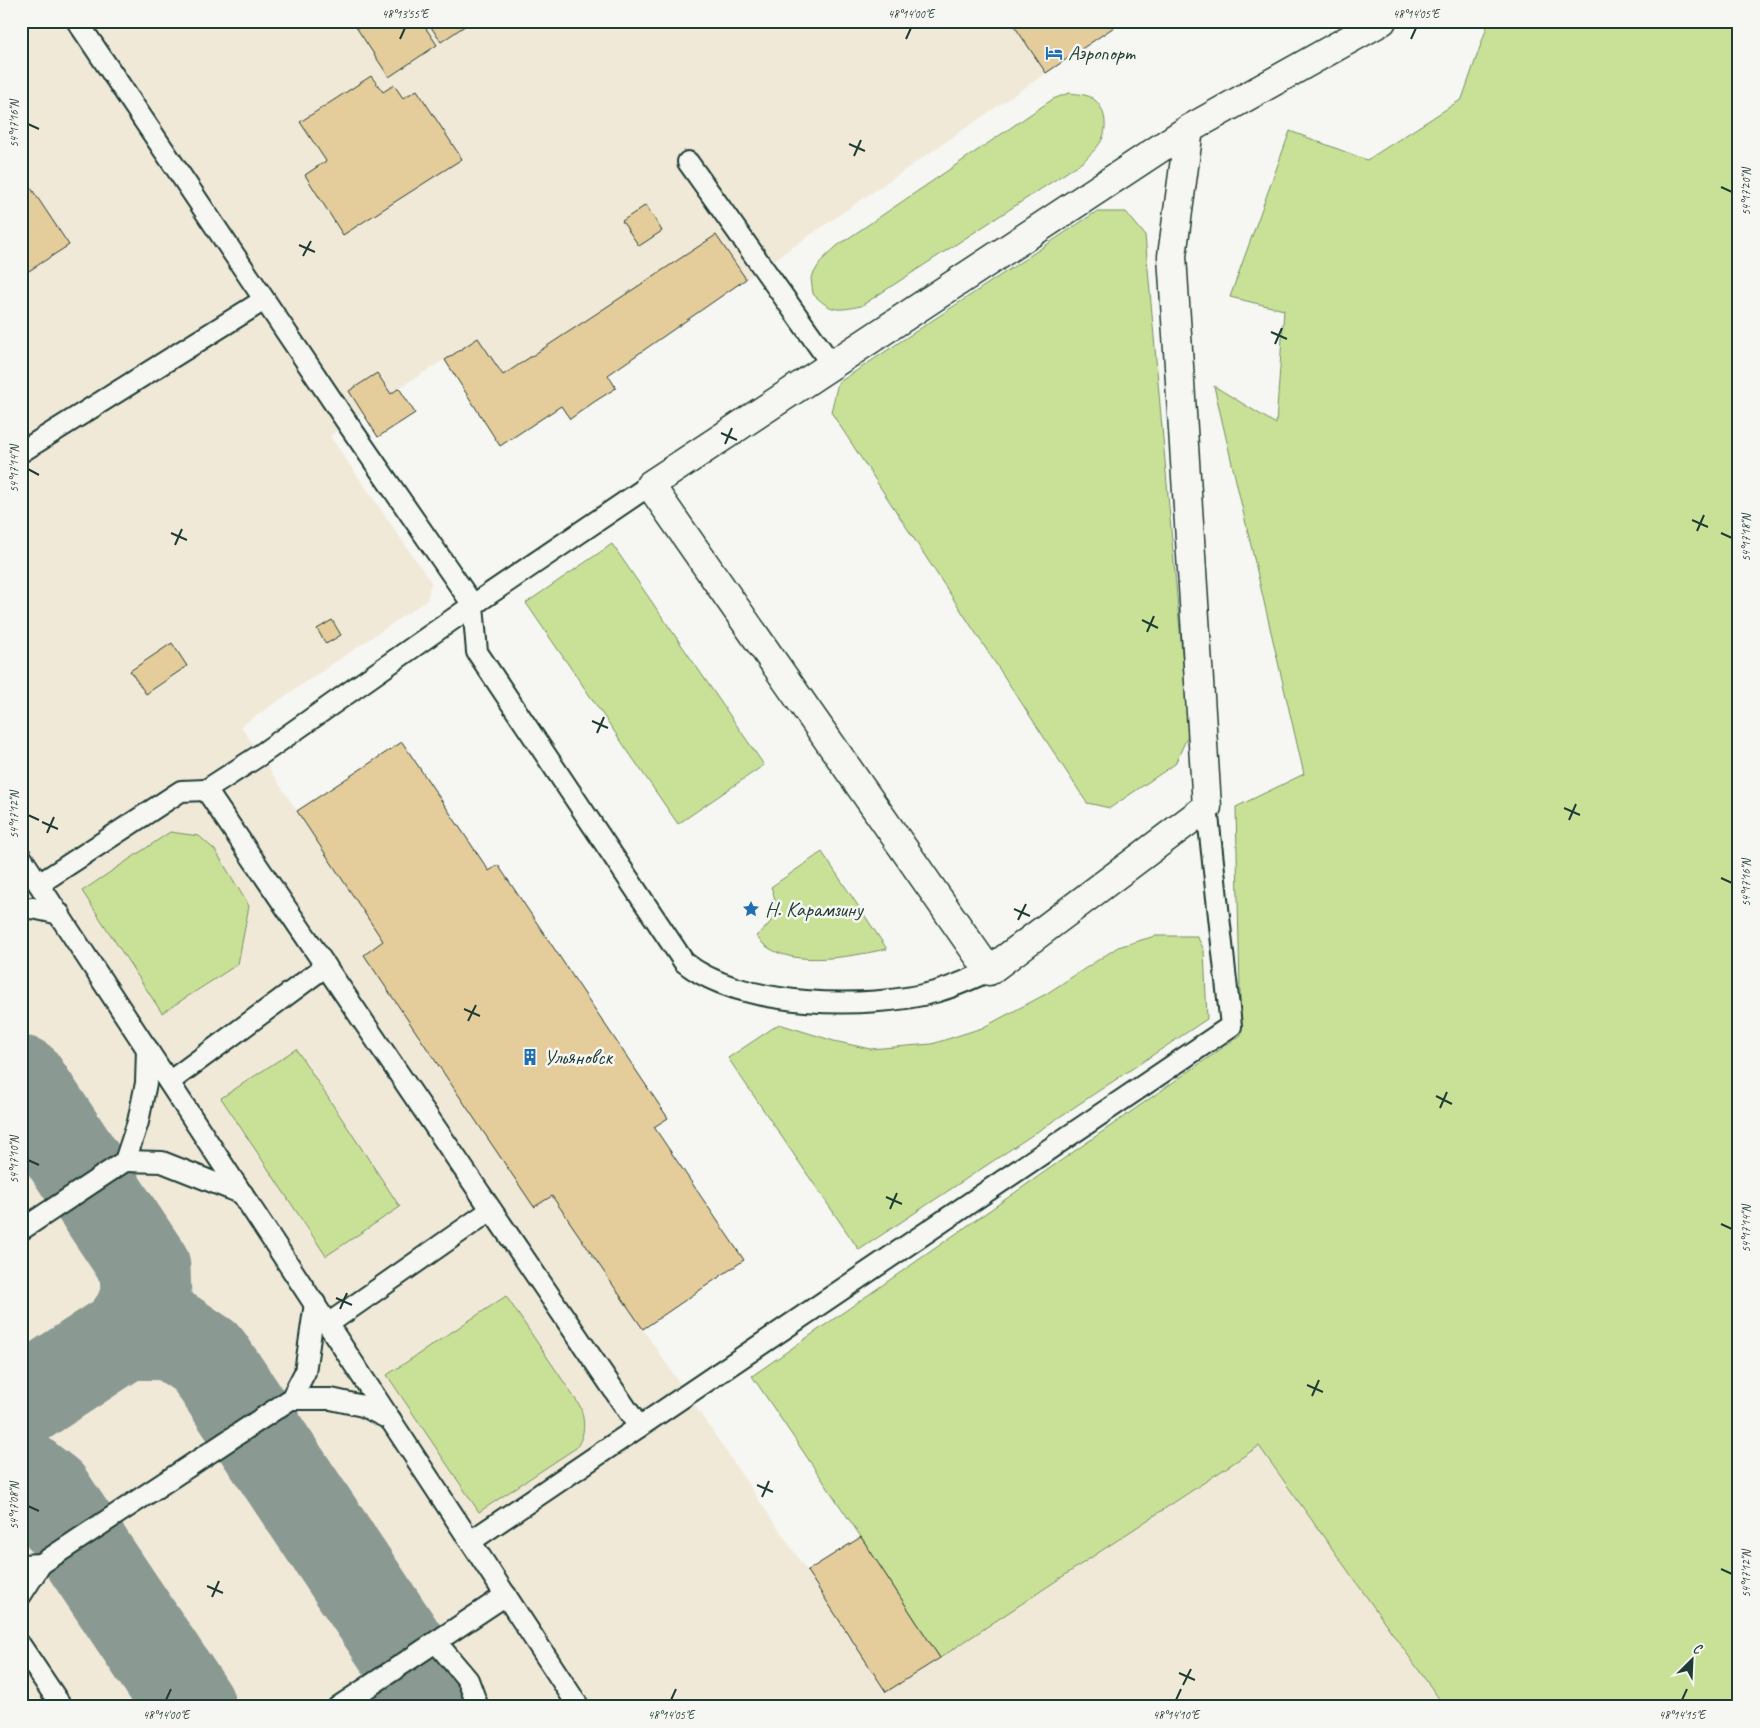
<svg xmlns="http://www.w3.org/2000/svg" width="1760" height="1728" font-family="Caveat,sans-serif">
	<rect width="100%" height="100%" fill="#f6f6f2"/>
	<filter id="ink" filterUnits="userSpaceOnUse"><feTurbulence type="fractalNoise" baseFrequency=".02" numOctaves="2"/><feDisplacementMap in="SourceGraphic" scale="10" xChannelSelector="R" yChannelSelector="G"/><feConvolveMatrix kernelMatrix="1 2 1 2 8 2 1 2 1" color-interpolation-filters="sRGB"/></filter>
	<g filter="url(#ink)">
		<path fill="#f1e9d8" d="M21,21H1123L1046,73L608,374L616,388L570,419L561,406L500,446L444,360L399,388L415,413L378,437L363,413L330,436L431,582L427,600L241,726L297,811L402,742L488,871L498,865L668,1118L654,1128L744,1260L643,1329L807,1571L861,1537L940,1658L1049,1584L1643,1193L1739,1707H21Z"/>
		<g fill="#c9e197" stroke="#748f66">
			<path d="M1489,21H1739V1707H1445L1259,1446L940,1658L861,1537L752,1376L1241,1035L1236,807L1304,774L1214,386L1276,424L1284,310L1230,297L1290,131L1367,160L1462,99Z"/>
			<path d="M1069,93C1076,94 1086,94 1092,98C1104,105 1108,124 1103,137C1100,146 1090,154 1084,161L861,306C836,311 832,312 813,294L811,278L821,261L837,246L1053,99Z"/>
			<path d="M1096,212H1126L1145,235L1189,733L1175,764L1110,808L1087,803L831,412L838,383Z"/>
			<path d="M612,544L764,765L678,824L526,603Z"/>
			<path d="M170,832L199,836L215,850L249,906L238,964L162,1013L82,891Z"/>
			<path d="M822,852L887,949C851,956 781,972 756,936C775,922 780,909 771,887Z"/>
			<path d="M1155,936H1197L1204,950L1207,1019L859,1250L728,1058L779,1024L834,1041L870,1049L932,1044L982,1028L1046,994L1118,947Z"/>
			<path d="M296,1049L400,1207L326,1256L221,1098Z"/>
			<path d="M506,1296L580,1406C585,1421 586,1434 576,1448L479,1512L387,1375Z"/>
		</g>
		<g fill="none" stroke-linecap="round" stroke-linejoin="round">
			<g stroke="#8a9a93" stroke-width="91">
				<path d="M21,1081L145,1267L146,1296L139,1315L126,1334"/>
				<path d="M21,1403L126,1334L173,1335L207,1358L409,1660L429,1707"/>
				<path d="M21,1474L48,1495L190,1707"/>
			</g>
		</g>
		<g fill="#e5cc9b" stroke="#1f3d34">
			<path d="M352,21H421L437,45L389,77Z"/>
			<path d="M427,21H472L441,42Z"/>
			<path d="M1011,21H1123L1046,73Z"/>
			<path d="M371,76L383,92L394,85L403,98L417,90L462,159L343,235L305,175L326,161L300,122Z"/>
			<path d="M21,173L69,245L21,276Z"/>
			<path d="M646,205L662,231L639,246L622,221Z"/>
			<path d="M716,235L746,279L608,375L616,388L594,402L570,419L561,406L500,446L445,360L478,338L503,375Z"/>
			<path d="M377,373L391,394L399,388L415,413L378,437L349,391Z"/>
			<path d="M332,620L341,635L326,644L317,629Z"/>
			<path d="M172,643L187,666L146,694L130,671Z"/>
			<path d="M402,742L489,871L498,865L668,1118L654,1127L744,1260L643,1329L552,1196L534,1207L364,955L383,941L297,811Z"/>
			<path d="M861,1537L940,1658L886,1692L807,1571Z"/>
		</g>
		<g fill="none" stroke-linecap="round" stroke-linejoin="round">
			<g stroke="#1f3d34" stroke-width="24">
				<g id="service">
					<path d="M77,21L348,424L473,605L260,755L206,790L639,1427L1231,1026L1207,807"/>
					<path d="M688,162L832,365"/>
					<path d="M21,452L264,300"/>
					<path d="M650,485L473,605L477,652L684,962C740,1008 868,1010 935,992C954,987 971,979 989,971"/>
					<path d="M21,857L579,1707"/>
					<path d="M39,884L181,791L206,790"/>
					<path d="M21,909L33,908L60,914"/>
					<path d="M169,1082L326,966"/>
					<path d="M125,1161L162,1162L243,1194"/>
					<path d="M21,1230L125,1161L138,1122L146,1083L147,1048"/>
					<path d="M328,1324L491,1210"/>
					<path d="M291,1399L305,1372L315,1303"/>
					<path d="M471,1541L639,1427"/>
					<path d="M21,1565L41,1564L291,1399H331L363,1406L391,1420"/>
					<path d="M21,1595L41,1564"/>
					<path d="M436,1642L468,1680L478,1707"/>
					<path d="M21,1646L62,1707"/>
					<path d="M338,1707L506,1595"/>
				</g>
			</g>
			<g stroke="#1f3d34" stroke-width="31">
				<path id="minor" d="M1189,129L1172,256L1207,807L989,971L650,485L1189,129L1382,21"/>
			</g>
			<use href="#service" stroke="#f6f6f2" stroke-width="20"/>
			<use href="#minor" stroke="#f6f6f2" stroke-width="28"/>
		</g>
	</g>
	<path fill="none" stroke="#1f3d34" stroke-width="2" d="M400,39L405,28M906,39L911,28M1411,39L1416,28M28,124L39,129M849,144L865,151M854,156L861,140M1721,187L1732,192M299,245L315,252M303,256L311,241M1271,332L1287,339M1275,344L1282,328M721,433L737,440M725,444L732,428M28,469L39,475M1692,520L1708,527M1697,531L1704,515M171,533L187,540M1721,533L1732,538M175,545L182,529M1142,620L1158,628M1147,632L1154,616M592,721L608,728M597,733L604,717M1564,808L1580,815M28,815L39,820M1569,820L1576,804M42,822L58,829M47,833L54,817M1721,878L1732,883M1014,909L1030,916M1018,920L1026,904M464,1009L480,1016M468,1021L476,1005M1436,1096L1452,1104M1440,1108L1447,1092M28,1160L39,1165M886,1197L902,1204M890,1209L897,1193M1721,1224L1732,1229M336,1298L352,1305M340,1309L347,1293M1307,1385L1323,1392M1312,1396L1319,1380M757,1485L773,1492M762,1497L769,1481M28,1506L39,1511M1721,1569L1732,1574M207,1586L223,1593M212,1597L219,1581M1179,1673L1195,1680M1183,1685L1191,1669M166,1700L171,1689M671,1700L676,1689M1176,1700L1181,1689M1682,1700L1687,1689"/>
	<defs>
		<g id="hotel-bare" transform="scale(1.35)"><path d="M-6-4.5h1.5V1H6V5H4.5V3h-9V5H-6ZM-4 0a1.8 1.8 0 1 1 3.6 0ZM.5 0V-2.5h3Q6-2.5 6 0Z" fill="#1f6fb2" stroke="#f6f6f2" stroke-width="2.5" paint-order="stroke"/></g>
		<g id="sight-bare" transform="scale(1.35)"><path d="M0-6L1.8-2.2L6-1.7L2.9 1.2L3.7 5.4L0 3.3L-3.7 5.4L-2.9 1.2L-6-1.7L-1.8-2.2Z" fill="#1f6fb2" stroke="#f6f6f2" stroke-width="2.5" paint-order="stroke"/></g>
		<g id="building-bare" transform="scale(1.35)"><path d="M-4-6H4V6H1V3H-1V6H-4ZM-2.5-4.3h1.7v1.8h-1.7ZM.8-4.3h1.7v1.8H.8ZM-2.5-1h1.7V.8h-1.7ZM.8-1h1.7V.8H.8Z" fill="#1f6fb2" stroke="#f6f6f2" stroke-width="2.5" paint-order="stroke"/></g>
	</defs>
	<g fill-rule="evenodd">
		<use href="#hotel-bare" x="1054" y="53"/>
		<use href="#sight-bare" x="751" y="909"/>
		<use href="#building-bare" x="530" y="1057"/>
	</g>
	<g text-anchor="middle" stroke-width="5" stroke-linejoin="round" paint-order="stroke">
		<g font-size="21" fill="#1f3d34" stroke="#f6f6f2" text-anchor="start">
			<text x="1068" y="60">Аэропорт</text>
			<text x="765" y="916">Н. Карамзину</text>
			<text x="544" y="1064">Ульяновск</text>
		</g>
	</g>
	<rect width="1760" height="1728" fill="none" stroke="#f6f6f2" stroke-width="55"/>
	<g transform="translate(1692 1660) rotate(24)" stroke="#f6f6f2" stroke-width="4" paint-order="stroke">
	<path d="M0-4L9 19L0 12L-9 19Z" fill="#1f3d34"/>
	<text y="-8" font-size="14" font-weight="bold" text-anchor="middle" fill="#1f3d34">С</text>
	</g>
	<rect x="28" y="28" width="1704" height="1672" fill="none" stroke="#1f3d34" stroke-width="2"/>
	<g font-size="12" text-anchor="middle" fill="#1f3d34">
		<text x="405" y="18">48°13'55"E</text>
		<text x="911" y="18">48°14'00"E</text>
		<text x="1416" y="18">48°14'05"E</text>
		<text transform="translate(14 124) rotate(-90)" y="4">54°17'16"N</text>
		<text transform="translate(1746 192) rotate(-90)" y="4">54°17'20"N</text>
		<text transform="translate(14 469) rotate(-90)" y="4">54°17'14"N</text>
		<text transform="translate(1746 538) rotate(-90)" y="4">54°17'18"N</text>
		<text transform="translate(14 815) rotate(-90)" y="4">54°17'12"N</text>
		<text transform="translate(1746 883) rotate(-90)" y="4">54°17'16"N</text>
		<text transform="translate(14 1160) rotate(-90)" y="4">54°17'10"N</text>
		<text transform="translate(1746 1229) rotate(-90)" y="4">54°17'14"N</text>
		<text transform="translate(14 1506) rotate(-90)" y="4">54°17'08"N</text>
		<text transform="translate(1746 1574) rotate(-90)" y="4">54°17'12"N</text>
		<text x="166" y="1719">48°14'00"E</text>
		<text x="671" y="1719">48°14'05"E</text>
		<text x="1176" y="1719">48°14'10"E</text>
		<text x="1682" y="1719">48°14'15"E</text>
	</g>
</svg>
